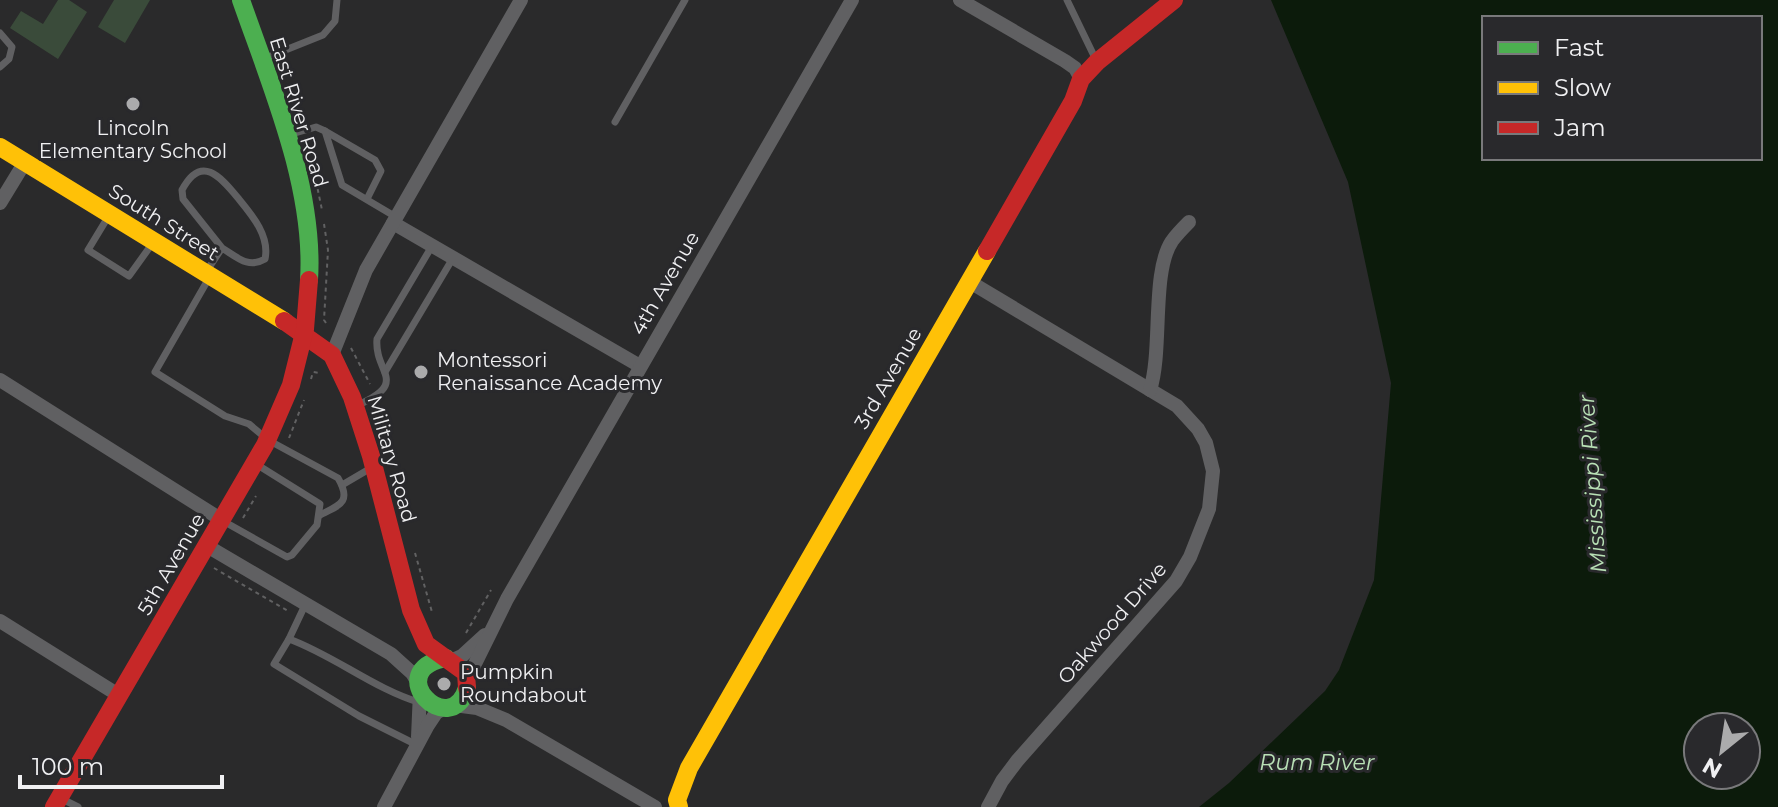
<svg xmlns="http://www.w3.org/2000/svg" width="1778" height="807" font-family="Montserrat,sans-serif">
	<rect width="100%" height="100%" fill="#2a2a2b"/>
	<g fill="#3a4b3a">
		<path d="M58,0H69L87,12L58,59L10,28L21,11L43,24Z"/>
		<path d="M114,0H150L125,43L98,27Z"/>
	</g>
	<path fill="#0c1b0b" fill-rule="evenodd" d="M1271,0H1778V807H1199L1229,783L1325,691L1339,670L1374,580L1391,383L1348,182ZM1484,18H1760V158H1484ZM1698,727H1746V775H1698Z"/>
	<g fill="none" stroke-linecap="round" stroke-linejoin="round">
		<g stroke="#616162" stroke-width="2" stroke-dasharray="4 4" stroke-linecap="butt">
			<path d="M316,181L322,210"/>
			<path d="M324,224L328,250L324,320L328,326"/>
			<path d="M351,348L370,384"/>
			<path d="M311,379L313,372L320,373"/>
			<path d="M376,406L384,438"/>
			<path d="M289,438L304,400"/>
			<path d="M243,518L256,496"/>
			<path d="M415,553L432,612"/>
			<path d="M214,568L288,611"/>
			<path d="M466,633L491,590"/>
		</g>
		<g stroke="#606062" stroke-width="7">
			<path d="M1067,0L1096,60"/>
			<path d="M0,33L12,47L9,59L0,67"/>
			<path d="M263,59L323,35L335,21L337,0"/>
			<path d="M615,122L685,0"/>
			<path d="M325,131L375,160L381,171L367,199"/>
			<path d="M288,135L316,127L325,131L342,185L396,217"/>
			<path d="M108,217L88,250L129,276L152,244"/>
			<path d="M206,272L222,248C237,257 248,269 265,259C270,236 252,215 238,198C220,176 201,154 182,190L183,199L222,248"/>
			<path d="M209,278L155,372L225,416L249,424L268,440L338,478C352,502 340,505 320,515"/>
			<path d="M385,372L453,258"/>
			<path d="M358,405C410,382 374,373 377,339L432,246"/>
			<path d="M342,485L371,468"/>
			<path d="M223,521L287,557L292,555L317,525L320,504L256,464"/>
			<path d="M289,639L306,603"/>
			<path d="M417,745L359,716L274,664L289,639C335,656 374,689 421,703"/>
			<path d="M62,799L78,807"/>
		</g>
		<g stroke="#606062" stroke-width="14">
			<path d="M960,0L1065,61L1075,68L1081,79"/>
			<path d="M0,203L25,162"/>
			<path d="M393,223L640,366"/>
			<path d="M970,282L1177,406L1198,429L1206,443L1213,471L1209,509L1190,557L1176,581L1017,761L1002,781L988,807"/>
			<path d="M332,355L366,270L521,0"/>
			<path d="M0,380L222,520"/>
			<path d="M1150,390C1163,350 1151,272 1172,241C1177,234 1183,228 1189,222"/>
			<path d="M207,546L391,654L412,673L418,683"/>
			<path d="M0,621L120,696"/>
			<path d="M453,660L462,656L485,635"/>
			<path d="M468,678L507,599L852,0"/>
			<path d="M454,705L477,708L506,720L655,807"/>
			<path d="M418,737L420,692"/>
			<path d="M384,807L428,725L436,713L445,708"/>
		</g>
		<g stroke="#4caf50" stroke-width="18">
			<path d="M241,0C271,86 315,188 309,280"/>
			<path d="M446,658C380,671 450,742 467,688"/>
		</g>
		<g stroke="#ffc107" stroke-width="18">
			<path d="M0,147L284,321"/>
			<path d="M679,807L677,800L689,768L987,251"/>
		</g>
		<g stroke="#c62828" stroke-width="18">
			<path d="M987,251L1073,101L1081,79L1097,62L1174,0"/>
			<path d="M284,321L332,355L352,397L371,456L411,610L426,644L466,673L467,688"/>
			<path d="M54,807L265,445L291,385L305,329L309,280"/>
		</g>
	</g>
	<g fill="#ababac" stroke="#29292c" stroke-width="3">
		<circle cx="133" cy="104" r="8"/>
		<circle cx="421" cy="372" r="8"/>
		<circle cx="444" cy="684" r="8"/>
	</g>
	<g text-anchor="middle" stroke-width="6" stroke-linejoin="round" paint-order="stroke">
		<g font-size="20" fill="#f0f0f2" stroke="#29292c">
			<text transform="translate(299 112) rotate(73)" y="7">East River Road</text>
			<text transform="translate(164 222) rotate(32)" y="7">South Street</text>
			<text transform="translate(665 283) rotate(-60)" y="7">4th Avenue</text>
			<text transform="translate(888 378) rotate(-60)" y="7">3rd Avenue</text>
			<text transform="translate(392 459) rotate(74)" y="7">Military Road</text>
			<text transform="translate(171 564) rotate(-60)" y="7">5th Avenue</text>
			<text transform="translate(1112 623) rotate(-49)" y="7">Oakwood Drive</text>
		</g>
		<g font-size="20" fill="#f0f0f2" stroke="#29292c" text-anchor="start">
			<text x="133" y="135" text-anchor="middle">Lincoln<tspan x="133" dy="23">Elementary School</tspan></text>
			<text x="437" y="367">Montessori<tspan x="437" dy="23">Renaissance Academy</tspan></text>
			<text x="460" y="679">Pumpkin<tspan x="460" dy="23">Roundabout</tspan></text>
		</g>
		<g font-size="22" font-style="italic" fill="#b9e1b6" stroke="#29292c">
			<text transform="translate(1592 484) rotate(-94)" y="8">Mississippi River</text>
			<text x="1317" y="770">Rum River</text>
		</g>
	</g>
	<rect x="1482" y="16" width="280" height="144" fill="#29292c" stroke="#79797b" stroke-width="2"/>
	<rect x="1498" y="42" width="40" height="12" fill="#4caf50" stroke="#79797b" stroke-width="2"/>
	<text x="1554" y="56" font-size="24" fill="#f0f0f2">Fast</text>
	<rect x="1498" y="82" width="40" height="12" fill="#ffc107" stroke="#79797b" stroke-width="2"/>
	<text x="1554" y="96" font-size="24" fill="#f0f0f2">Slow</text>
	<rect x="1498" y="122" width="40" height="12" fill="#c62828" stroke="#79797b" stroke-width="2"/>
	<text x="1554" y="136" font-size="24" fill="#f0f0f2">Jam</text>
	<g transform="translate(1722 751) rotate(210)"><circle r="38" fill="#29292c" stroke="#79797b" stroke-width="2"/>
	<path d="M0-6L14 30L0 20L-14 30Z" fill="#ababac"/>
	<text y="-12" font-size="22" font-weight="bold" text-anchor="middle" fill="#f0f0f2">N</text>
	</g>
	<path d="M20 775v12h202v-12" fill="none" stroke="#f0f0f2" stroke-width="4"/>
	<text x="32" y="775" font-size="24" fill="#f0f0f2" stroke="#29292c" stroke-width="6" paint-order="stroke">100 m</text>
</svg>
